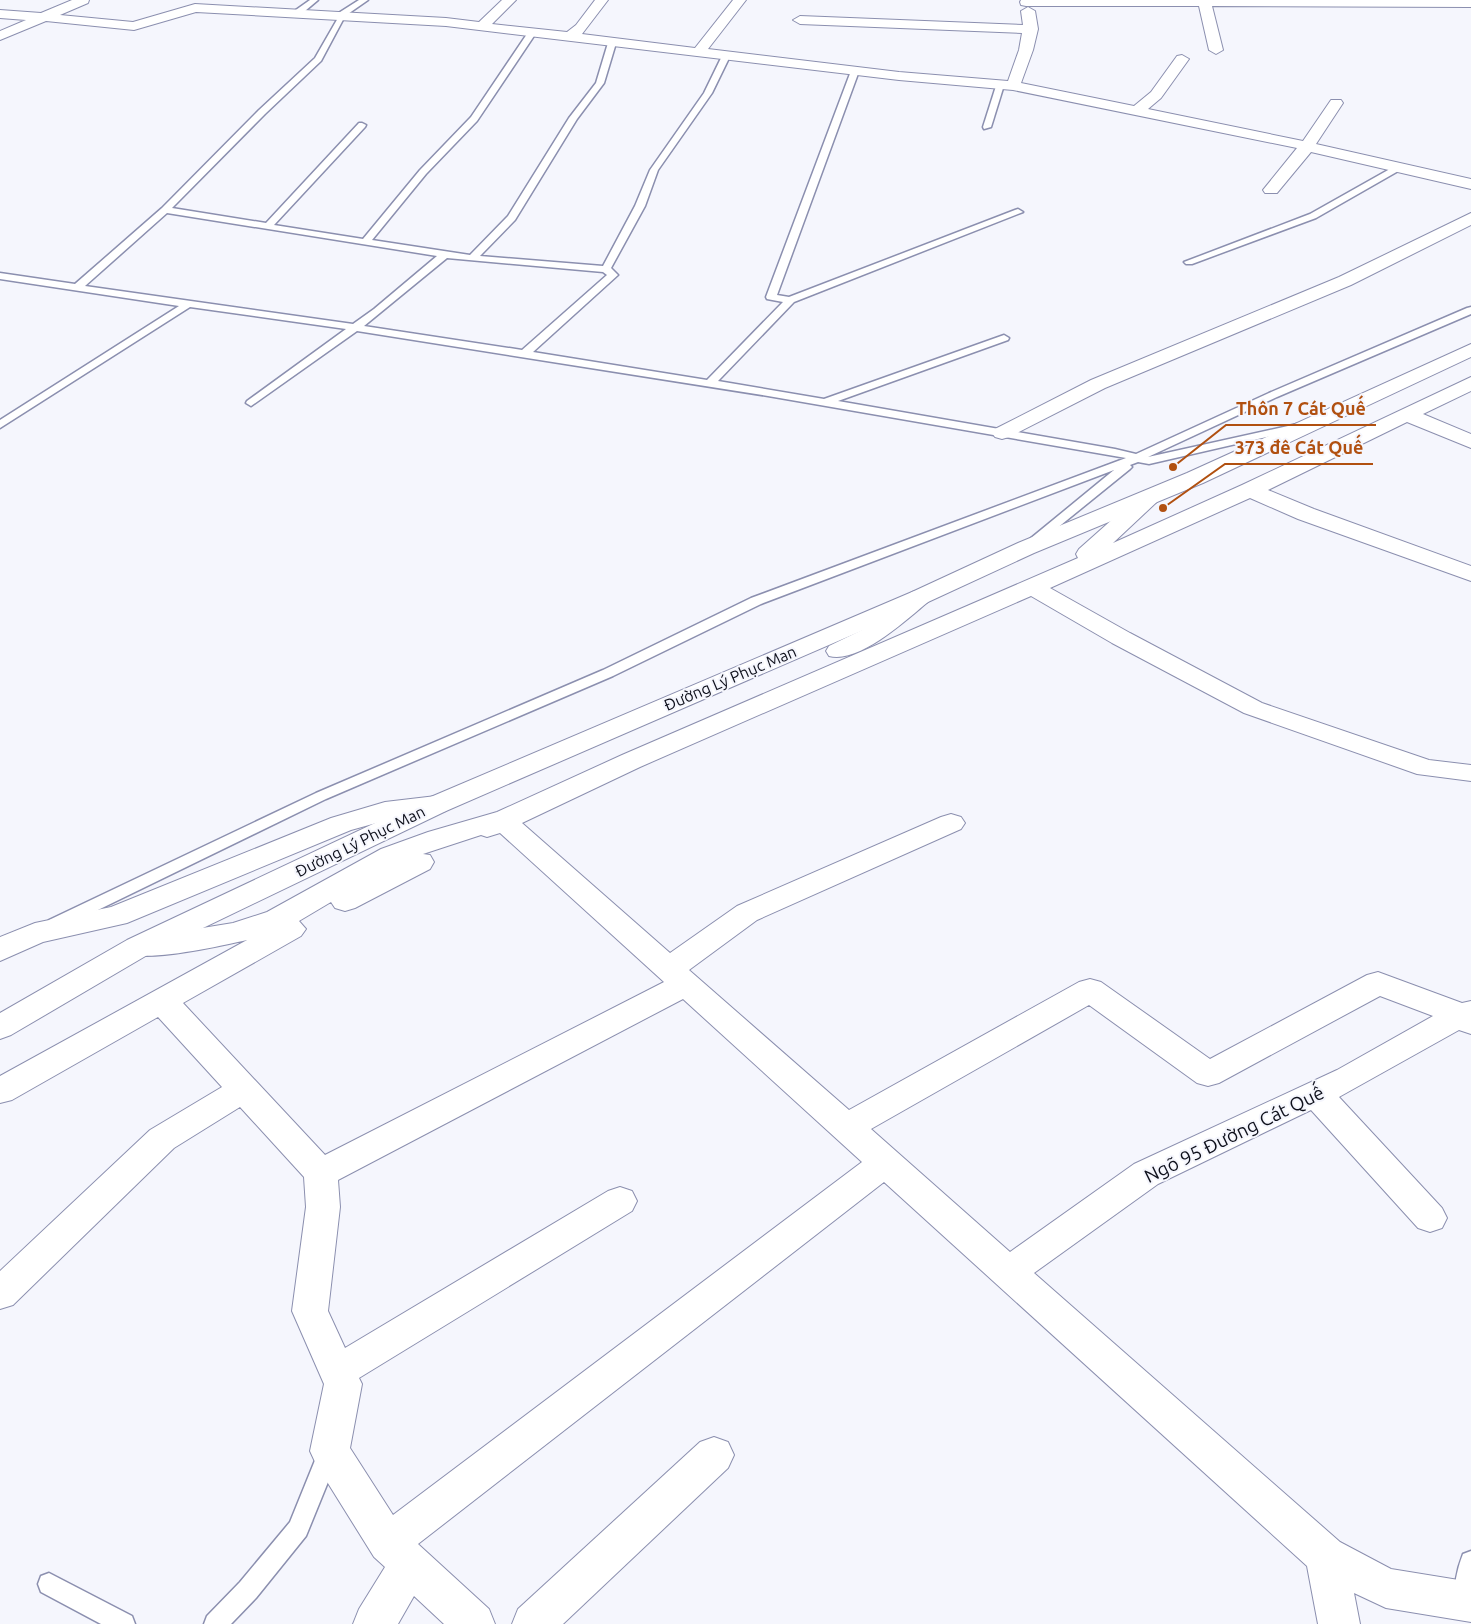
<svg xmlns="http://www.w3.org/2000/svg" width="1471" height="1624" font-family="Ubuntu,sans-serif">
	<rect width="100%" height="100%" fill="#f5f6fd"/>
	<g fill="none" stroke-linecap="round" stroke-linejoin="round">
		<g stroke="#8b8faf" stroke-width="3">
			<g id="lane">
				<path d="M310,0H318L299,16H293V12Z"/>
				<path d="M359,0H368L345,16L321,61L265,114L172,208L266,223L359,123H362L366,125L365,127L274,225L363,239L420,170L471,117L529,31H535L536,33L477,121L426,174L372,240L470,255L508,216L569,118L596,83L608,43L612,41L616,43L604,83L577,119L515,220L480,256L603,266L635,206L650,170L704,93L723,54L730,56L712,93L658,170L645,206L611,268L618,275L533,352L707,380L783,302L767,299L766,297L851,71L855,69L859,71L777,295L789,297L1015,210L1018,209L1023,212L794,302L718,381L824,399L1004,335L1009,338L1008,340L838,401L1115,449L1136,454L1269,393L1467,308L1471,307V314L1277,397L1148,457L1297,424L1303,427L1301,429L1149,464L1138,462L1130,465L1132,467L1130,469L1035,546H1027L1025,543L1114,470L761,604L613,676L326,799L61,928L55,930L49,928L47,924L49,920L316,793L603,670L751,598L1126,458L768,396L357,331L251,406L246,403L247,401L346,329L190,307L0,428V420L179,306L0,279V273L75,284L162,208L259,110L315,58L338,18L337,14ZM167,213L437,256L374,309L353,324L85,286ZM447,258L603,272L607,275L522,350L364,326Z"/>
				<path d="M997,83L1004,85L991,127L984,129L983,127Z"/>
				<path d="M1397,165L1400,166V170L1316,218L1192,264H1186L1184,262L1310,214Z"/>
				<path d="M328,1445L336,1448L339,1455L306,1536L256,1598L231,1624H204L207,1616L240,1582L290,1522L320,1448Z"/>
				<path d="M1471,1551V1610L1465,1612L1457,1609C1451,1594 1457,1569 1463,1554Z"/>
				<path d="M49,1573L132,1616L135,1624H101L41,1592L38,1584L41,1576Z"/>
			</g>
		</g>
		<g stroke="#8b8faf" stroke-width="2">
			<g id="street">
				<path d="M72,0H89L88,3L60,15L133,22L195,4L446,18L479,22L502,0H516L492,24L567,32L576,25L595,0H608L582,34L695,48L733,0H746L708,49L899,72L1008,81L1019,50L1022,33L800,24L793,20L800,16L1023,25L1021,11L1028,7L1035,11L1038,29L1033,50L1021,83L1134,106L1151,92L1177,56L1182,55L1189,59L1161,98L1148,109L1303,141L1331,100H1341L1343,103L1316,144L1471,179V189L1311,152L1277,193H1265L1263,190L1297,148L1013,90L899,80L446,26L196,12L134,30L46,21L0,40V31L26,20L0,18V10L41,13Z"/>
				<path d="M1021,0H1471V7L1212,6L1223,50L1216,54L1209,50L1199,6H1026L1021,5L1020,2Z"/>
				<path d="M1471,213V225L1351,285L1105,388L1009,437L1002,439L995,437L992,433L995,429L1091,380L1339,277Z"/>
				<path d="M1471,377V391L1423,414L1471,434V448L1407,422L1268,490L1314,509L1471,566V581L1298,519L1250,498L1050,588L1130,633L1262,703L1429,760L1471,765V781L1417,774L1244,713L1112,643L1031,596L640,767L522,823L670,953L737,906L941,817L951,814L961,817L965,823L961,829L757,920L689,970L849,1110L1079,982L1090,979L1101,982L1210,1059L1367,975L1378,972L1462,1003L1471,1001V1034L1459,1030L1339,1097L1442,1208L1447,1218L1442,1228L1430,1232L1418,1228L1311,1110L1158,1184L1034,1273L1340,1542L1391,1569L1471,1582V1622L1386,1608L1354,1593L1360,1624H1318L1307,1566L884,1182L418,1544L489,1609L495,1624H444L414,1596L398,1624H353L359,1609L385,1567L374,1557L316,1464L310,1451L324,1384L292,1311L306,1207L304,1177L240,1107L174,1148L13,1305L0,1309V1271L150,1130L222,1087L158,1017L12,1100L0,1103V1076L247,940C221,946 153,961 129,954L125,947L129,940L233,923L267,912L381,849L428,832L497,812L622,755L1078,558L1076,554L1079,549L1142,493L1150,491L1158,493L1161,498L1113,543L1242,485ZM500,833L664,982L325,1155L183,1003L301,936L306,929L299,921L331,902L335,908L345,911L355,908L430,869L434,862L430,855L423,854L481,835L487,837ZM1380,996L1433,1016L1337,1070L1134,1164L1010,1252L871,1129L1089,1005L1197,1083L1208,1086L1219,1083ZM683,999L862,1162L393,1515L350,1448L362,1384L359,1378L632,1211L637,1201L632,1191L620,1187L608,1191L345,1348L328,1311L340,1207L338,1180Z"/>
				<path d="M920,590L928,592L932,597L928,602C906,620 859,664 829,656L826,651L829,646L862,630L912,592Z"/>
				<path d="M436,796L446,799L450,805L446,811L387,820L351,830L127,923L43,942L0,961V937L35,923L111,907L331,818L385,802Z"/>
				<path d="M714,1437L728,1442L734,1455L728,1468L563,1624H512L518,1609L700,1442Z"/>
			</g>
		</g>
		<g stroke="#8b8faf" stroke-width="2">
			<path id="secondary" d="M1471,344V357L1203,483L1034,553L928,602L446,811L149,954L11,1035L0,1039V1013L127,940L426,799L912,592L1018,543L1187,473Z"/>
		</g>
		<use href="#lane" fill="#fff" fill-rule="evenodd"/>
		<use href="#street" fill="#fff" fill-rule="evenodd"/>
		<use href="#secondary" fill="#fff" fill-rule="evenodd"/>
	</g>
	<g text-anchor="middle" stroke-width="4" stroke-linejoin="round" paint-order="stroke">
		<g font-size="16" fill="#0e101b" stroke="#f5f6fd">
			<text transform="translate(730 678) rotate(-23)" y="6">Đường Lý Phục Man</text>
			<text transform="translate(360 841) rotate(-26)" y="6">Đường Lý Phục Man</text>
		</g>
		<g font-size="19" fill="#0e101b" stroke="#f5f6fd">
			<text transform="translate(1234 1134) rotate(-26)" y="7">Ngõ 95 Đường Cát Quế</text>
		</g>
	</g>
	<path fill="none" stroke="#b15010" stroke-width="2" d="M1173 467L1226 425H1376M1163 508L1225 464H1373"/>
	<g fill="#b15010" stroke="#f5f6fd" stroke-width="2">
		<circle cx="1173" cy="467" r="5"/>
		<circle cx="1163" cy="508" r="5"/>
	</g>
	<g font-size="18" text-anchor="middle" font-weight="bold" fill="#b15010" stroke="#f5f6fd" stroke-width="4" stroke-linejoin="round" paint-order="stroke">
		<text x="1301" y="415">Thôn 7 Cát Quế</text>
		<text x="1299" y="454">373 đê Cát Quế</text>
	</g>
</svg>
